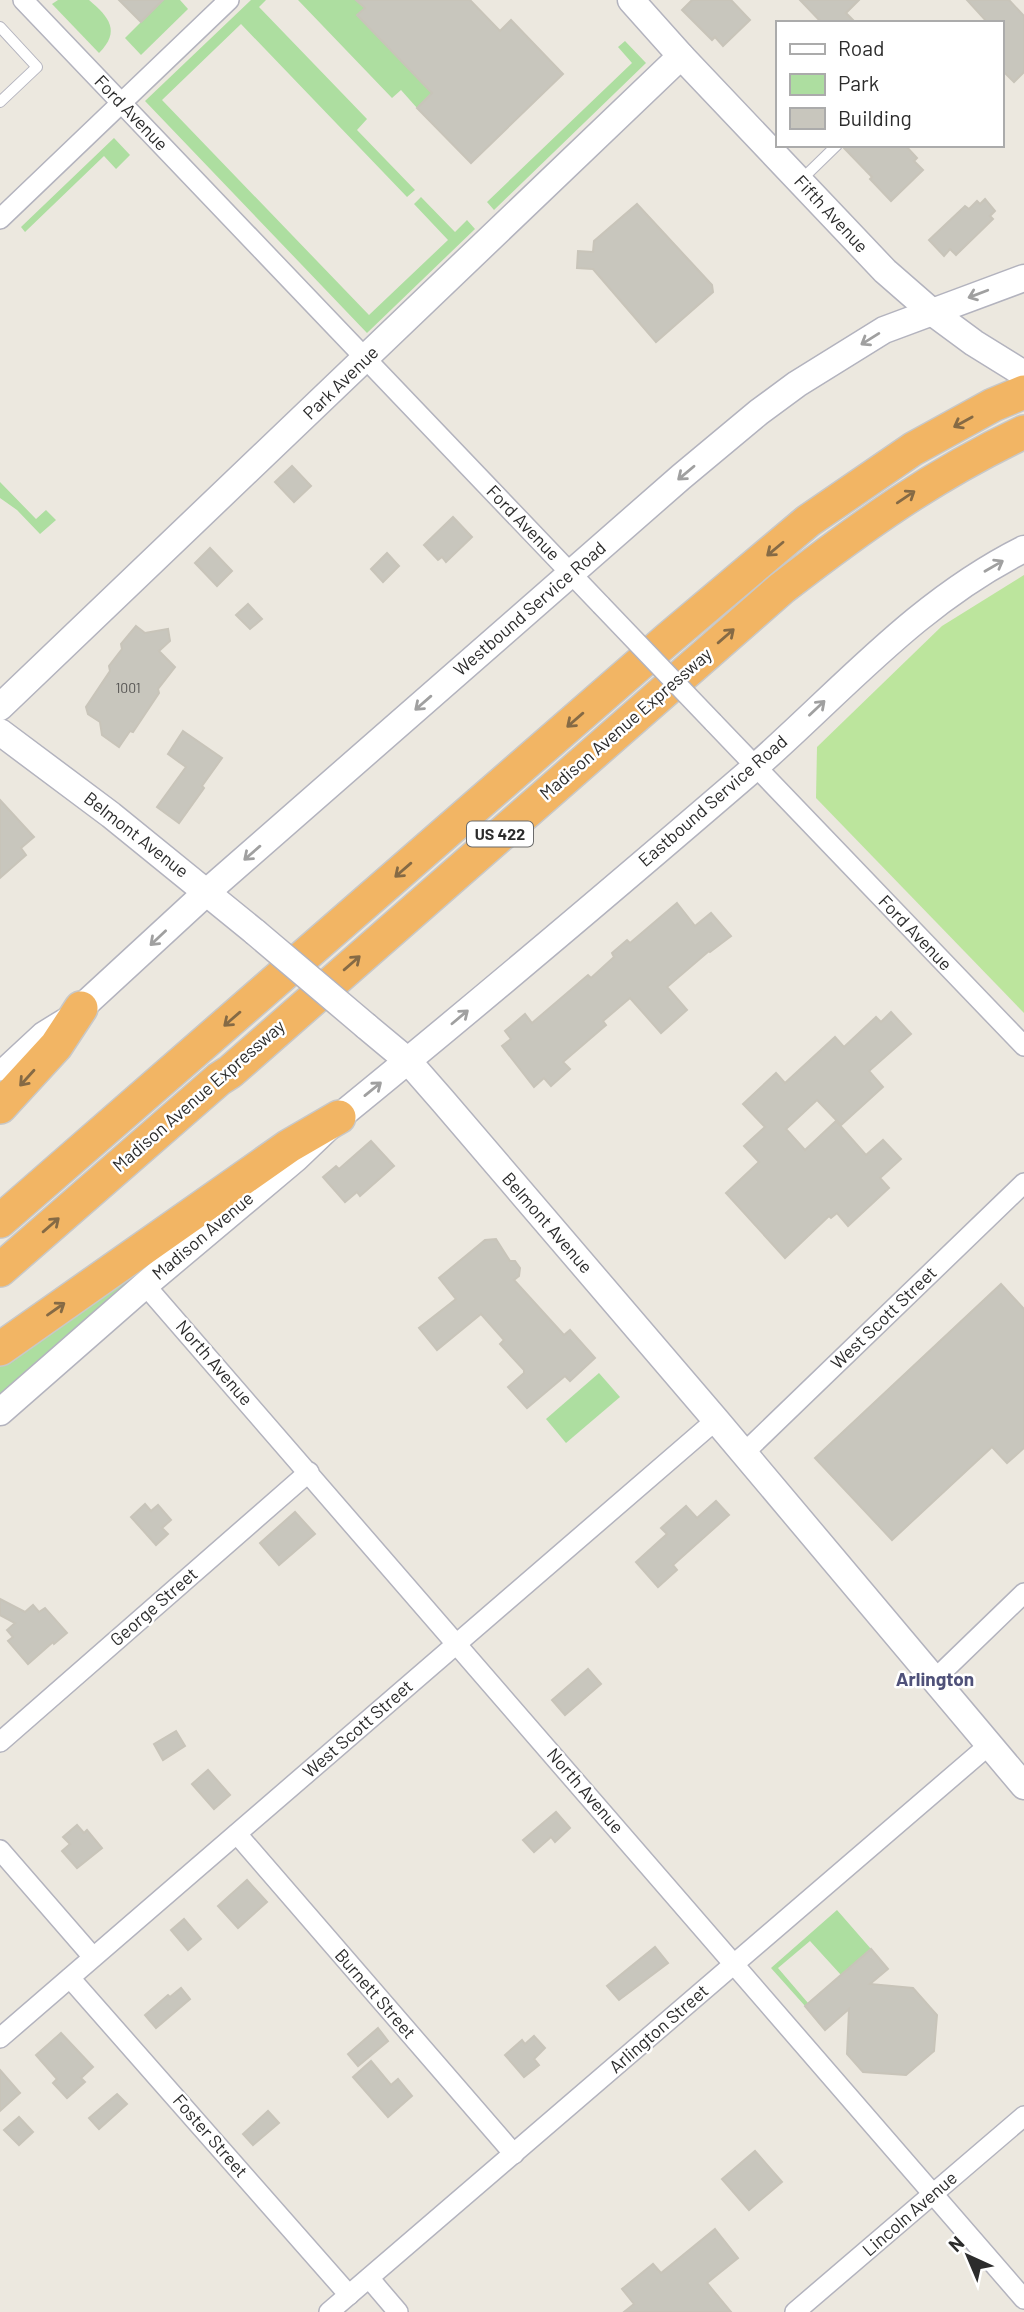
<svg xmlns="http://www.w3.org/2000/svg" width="1024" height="2312" font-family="Barlow,sans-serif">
	<rect width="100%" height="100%" fill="#ece8df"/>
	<g fill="#addea0">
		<path d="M58,0H89C109,17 121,31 99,53L52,4Z"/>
		<path d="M163,0H180L188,9L141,55L125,38Z"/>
		<path d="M251,0H266L259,7L367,119L357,130L415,190L407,197L241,24L162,100L369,315L448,240L414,204L421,197L455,232L467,220L475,229L367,333L145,101Z"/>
		<path d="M298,0H362L360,3L365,8L358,15L432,93L417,108L401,90L392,98Z"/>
		<path d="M625,41L646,63L494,210L487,202L632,63L618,47Z"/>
		<path d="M114,138L130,155L116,169L104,156L25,232L21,227Z"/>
		<path d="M0,482L36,519L46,510L56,520L40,534L17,510L0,498Z"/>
		<path d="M289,1146L0,1412V1349Z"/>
		<path d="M599,1373L620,1397L566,1443L546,1419Z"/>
		<path d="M837,1910L871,1949L841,1975L810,1941L778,1968L808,2003L805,2006L771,1968Z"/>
	</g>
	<path fill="#bce59d" d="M1024,575V1013L816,798L817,747L942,626Z"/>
	<g fill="#c8c6bd" stroke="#c8c4b9" stroke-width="2">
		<path d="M119,0H163L141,22Z"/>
		<path d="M356,0H470L500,31L511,20L563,74L471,163L417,108L432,93L357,15L365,8Z"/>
		<path d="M692,0H731L750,20L723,46L715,37L712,40L682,10Z"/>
		<path d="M800,0H859L846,13L856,23H822Z"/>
		<path d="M967,0H1009L1024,16V72L1014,82L1001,69V23H988Z"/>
		<path d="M844,145H905L917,158L914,161L923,170L891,201L870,179L872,177L844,148Z"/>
		<path d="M985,199L995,211L990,216L993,219L956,255L950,249L944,256L929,240L965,206L969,209L977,201L980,204Z"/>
		<path d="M637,204L712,285L713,292L656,342L593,269L577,268L578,251L593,252L594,241Z"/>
		<path d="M292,466L311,486L294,502L275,482Z"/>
		<path d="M453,517L472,537L446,562L442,557L438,560L424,545Z"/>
		<path d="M210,548L232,571L217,586L195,563Z"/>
		<path d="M387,553L399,566L383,582L371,569Z"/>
		<path d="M248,604L262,619L250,629L236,615Z"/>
		<path d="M136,626L145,633L168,629L170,641L159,651L175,667L158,689L159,693L133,732L130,731L119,747L102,735L100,722L88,714L86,707L110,671L109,666L122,649L121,644Z"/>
		<path d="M183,731L222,758L202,786L204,788L179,823L157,807L186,767L168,754Z"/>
		<path d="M0,800L34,837L21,848L26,855L0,878Z"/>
		<path d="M677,903L695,926L711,913L731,936L710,952L709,951L667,987L687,1010L661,1033L630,998L603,1021L606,1025L563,1062L570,1069L551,1086L544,1078L534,1087L502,1046L511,1039L505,1031L525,1014L532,1023L588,975L591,978L614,957L612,953L627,940L630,943Z"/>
		<path d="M891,1012L911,1034L869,1071L883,1087L841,1125L817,1100L786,1129L805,1150L836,1121L866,1155L883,1140L901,1159L880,1178L889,1188L848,1226L837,1213L831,1218L829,1216L785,1258L726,1193L759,1162L744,1146L765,1127L743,1104L776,1073L785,1083L835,1037L844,1047L876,1017L881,1022Z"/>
		<path d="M371,1141L394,1166L360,1196L357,1192L345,1202L323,1177L336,1166L339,1169Z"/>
		<path d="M496,1239L510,1261H515L520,1268L519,1276L514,1280L564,1335L570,1330L595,1358L570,1381L565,1376L527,1408L508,1387L524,1373V1370L500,1344L504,1340L481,1314L437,1350L419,1328L456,1299L439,1278L485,1240Z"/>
		<path d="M1001,1284L1024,1309V1448L1007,1463L992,1447L892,1540L815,1458Z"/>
		<path d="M716,1501L729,1515L673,1565L677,1570L658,1587L636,1562L667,1534L661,1528L686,1506L697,1518Z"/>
		<path d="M145,1504L151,1511L158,1505L171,1520L162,1528L168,1534L156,1545L131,1517Z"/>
		<path d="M295,1512L315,1534L279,1565L260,1543Z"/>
		<path d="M0,1599L25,1612L33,1605L39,1612L45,1608L67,1633L54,1644L53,1642L28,1664L8,1641L13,1637L7,1630L15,1623L0,1615Z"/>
		<path d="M588,1669L601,1684L565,1715L552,1700Z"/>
		<path d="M176,1731L185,1746L163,1760L154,1744Z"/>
		<path d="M208,1770L230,1795L214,1809L192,1784Z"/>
		<path d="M556,1812L570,1828L555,1842L551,1837L534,1852L523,1840Z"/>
		<path d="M77,1825L84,1833L87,1830L102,1848L77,1868L62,1851L70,1844L63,1837Z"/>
		<path d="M247,1880L267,1902L238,1928L218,1906Z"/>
		<path d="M184,1919L201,1939L188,1950L171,1930Z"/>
		<path d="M655,1947L668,1963L619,2000L607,1986Z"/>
		<path d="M871,1949L888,1969L870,1984L913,1988L937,2015L934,2051L906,2075L863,2072L847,2054L849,2009L825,2030L805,2006Z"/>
		<path d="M181,1988L190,1999L156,2028L145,2015L168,1995L170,1997Z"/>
		<path d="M378,2028L388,2041L358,2066L348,2054Z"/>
		<path d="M61,2033L93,2067L81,2078L85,2082L67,2098L53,2083L57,2079L36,2055Z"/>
		<path d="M534,2036L545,2048L534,2059L539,2065L524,2077L505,2055L522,2040L525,2044Z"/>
		<path d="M371,2061L391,2085L398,2079L412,2096L388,2117L353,2077Z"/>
		<path d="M0,2070L20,2093L0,2111Z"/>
		<path d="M117,2094L127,2104L99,2129L89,2118Z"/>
		<path d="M268,2111L279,2123L253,2145L243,2134Z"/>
		<path d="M19,2117L33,2132L19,2145L4,2130Z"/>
		<path d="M755,2151L782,2182L749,2210L722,2179Z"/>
		<path d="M715,2229L738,2258L707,2283L731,2312H624L634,2304L622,2289L653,2264L661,2273Z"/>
	</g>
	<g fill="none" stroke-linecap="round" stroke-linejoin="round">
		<g stroke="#b3b3be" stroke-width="12">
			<g id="lane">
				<path d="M0,27L37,67L0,102"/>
				<path d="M800,181L837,145"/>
			</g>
		</g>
		<g stroke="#b3b3be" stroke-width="22">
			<g id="street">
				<path d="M23,0L601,605"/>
				<path d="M0,219L229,0"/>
				<path d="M713,722L1024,1046"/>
				<path d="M0,1071L42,1032L68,1016"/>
				<path d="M145,1285L1024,2299"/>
				<path d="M744,1453L1024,1183"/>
				<path d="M935,1679L1024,1593"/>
				<path d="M0,1742L309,1472"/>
				<path d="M237,1834L514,2154"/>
				<path d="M0,1850L93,1957"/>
				<path d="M70,1978L349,2295"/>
				<path d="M0,2038L716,1420"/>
				<path d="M369,2278L398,2312"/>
				<path d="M329,2312L989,1745"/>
				<path d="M795,2312L1024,2116"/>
			</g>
		</g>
		<g stroke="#b3b3be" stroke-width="29">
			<g id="secondary">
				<path d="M631,0L681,56L885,271L932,312L974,343L1024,374"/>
				<path d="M0,707L681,56"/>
				<path d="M0,732L111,815L255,932"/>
				<path d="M81,1008L208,891L681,477L759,412L797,384L884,330L1024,278"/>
				<path d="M366,1026L408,1061L443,1101L716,1420L1024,1786"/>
				<path d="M0,1412L145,1285L295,1159L339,1117C479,1003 617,886 753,769C842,691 916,603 1024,549"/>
			</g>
		</g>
		<g stroke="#c8c8c8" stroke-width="36">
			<g id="highway">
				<path d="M0,1107L56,1046L81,1008"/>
				<path d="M0,1221L668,639L808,521L913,449L993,405L1024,392"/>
				<path d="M0,1270L219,1079L230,1072L782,588C861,527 933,475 1024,432"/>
				<path d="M0,1349L289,1146L339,1117"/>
			</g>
		</g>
		<use href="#lane" stroke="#fff" stroke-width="10"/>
		<use href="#street" stroke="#fff" stroke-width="19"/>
		<use href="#secondary" stroke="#fff" stroke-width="26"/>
		<use href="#highway" stroke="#f2b564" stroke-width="33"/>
		<g stroke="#b3b3be" stroke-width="22" stroke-linecap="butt">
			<path id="street-bridge" d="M601,605L713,722"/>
		</g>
		<g stroke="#b3b3be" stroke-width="29" stroke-linecap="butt">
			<path id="secondary-bridge" d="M255,932L366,1026"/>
		</g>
		<use href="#street-bridge" stroke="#fff" stroke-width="19"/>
		<use href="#secondary-bridge" stroke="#fff" stroke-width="26"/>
	</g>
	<defs><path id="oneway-shaft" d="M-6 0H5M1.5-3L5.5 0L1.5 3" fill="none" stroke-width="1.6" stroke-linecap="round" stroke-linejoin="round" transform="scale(1.75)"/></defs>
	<g stroke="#a0a0a0">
		<use href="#oneway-shaft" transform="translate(978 294) rotate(159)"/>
		<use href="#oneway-shaft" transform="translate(870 339) rotate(148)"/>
		<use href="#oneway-shaft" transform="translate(686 473) rotate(140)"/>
		<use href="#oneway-shaft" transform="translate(994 566) rotate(-30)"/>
		<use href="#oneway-shaft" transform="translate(423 703) rotate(139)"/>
		<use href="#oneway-shaft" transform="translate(817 708) rotate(-43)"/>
		<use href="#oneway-shaft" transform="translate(252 853) rotate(139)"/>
		<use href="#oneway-shaft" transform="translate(158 938) rotate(137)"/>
		<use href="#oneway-shaft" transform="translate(460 1017) rotate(-40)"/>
		<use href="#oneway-shaft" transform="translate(373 1089) rotate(-39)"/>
	</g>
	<g stroke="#856a45">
		<use href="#oneway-shaft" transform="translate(963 422) rotate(151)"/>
		<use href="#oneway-shaft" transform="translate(906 497) rotate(-34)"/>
		<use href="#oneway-shaft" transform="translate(775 549) rotate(140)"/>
		<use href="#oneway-shaft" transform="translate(726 636) rotate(-41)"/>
		<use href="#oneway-shaft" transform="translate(575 720) rotate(139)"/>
		<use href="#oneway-shaft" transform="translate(403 870) rotate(139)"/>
		<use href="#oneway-shaft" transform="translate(352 963) rotate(-41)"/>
		<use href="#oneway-shaft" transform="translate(232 1019) rotate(139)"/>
		<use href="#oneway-shaft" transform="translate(27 1078) rotate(132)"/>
		<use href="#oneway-shaft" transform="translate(51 1225) rotate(-41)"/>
		<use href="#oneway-shaft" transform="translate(56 1309) rotate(-35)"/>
	</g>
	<g text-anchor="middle" stroke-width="5" stroke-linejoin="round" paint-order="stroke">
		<g font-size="14" fill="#535250">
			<text x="128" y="693">1001</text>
		</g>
		<rect fill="#fff" stroke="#6b6b6b" stroke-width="2" x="467" y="821.5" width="66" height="25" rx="5"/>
		<g font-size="16" font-weight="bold" fill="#2c2c2c">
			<text x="500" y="840">US 422</text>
		</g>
		<g font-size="18" fill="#2c2c2c" stroke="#fff">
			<text transform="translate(131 113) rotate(46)" y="6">Ford Avenue</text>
			<text transform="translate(831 214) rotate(47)" y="6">Fifth Avenue</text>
			<text transform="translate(341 383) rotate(-44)" y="6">Park Avenue</text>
			<text transform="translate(523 523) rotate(46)" y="6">Ford Avenue</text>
			<text transform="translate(530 609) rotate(-41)" y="6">Westbound Service Road</text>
			<text transform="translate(626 724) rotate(-41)" y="6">Madison Avenue Expressway</text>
			<text transform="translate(713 801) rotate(-41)" y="6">Eastbound Service Road</text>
			<text transform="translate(136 835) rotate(38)" y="6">Belmont Avenue</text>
			<text transform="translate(915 933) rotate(46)" y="6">Ford Avenue</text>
			<text transform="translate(199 1096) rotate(-41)" y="6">Madison Avenue Expressway</text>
			<text transform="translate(547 1223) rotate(49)" y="6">Belmont Avenue</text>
			<text transform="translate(203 1236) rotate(-40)" y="6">Madison Avenue</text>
			<text transform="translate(884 1318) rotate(-44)" y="6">West Scott Street</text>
			<text transform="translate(214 1363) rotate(49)" y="6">North Avenue</text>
			<text transform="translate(154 1607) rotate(-41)" y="6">George Street</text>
			<text transform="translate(358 1729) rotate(-41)" y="6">West Scott Street</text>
			<text transform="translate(585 1791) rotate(49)" y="6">North Avenue</text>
			<text transform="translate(375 1994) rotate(49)" y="6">Burnett Street</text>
			<text transform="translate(659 2029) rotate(-41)" y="6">Arlington Street</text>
			<text transform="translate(210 2136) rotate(49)" y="6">Foster Street</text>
			<text transform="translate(910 2214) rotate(-41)" y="6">Lincoln Avenue</text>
		</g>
		<g font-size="19" font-weight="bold" fill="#4f5179" stroke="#fff">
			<text x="935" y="1686">Arlington</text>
		</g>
	</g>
	<rect x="776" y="21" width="228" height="126" fill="#ffffff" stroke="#ababab" stroke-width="2"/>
	<rect x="790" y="44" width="35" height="10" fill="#ffffff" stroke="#ababab" stroke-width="2"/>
	<text x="838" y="56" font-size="21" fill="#2c2c2c">Road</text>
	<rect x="790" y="74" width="35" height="21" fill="#addea0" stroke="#ababab" stroke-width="2"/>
	<text x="838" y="91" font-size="21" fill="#2c2c2c">Park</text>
	<rect x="790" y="108" width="35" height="21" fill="#c8c6bd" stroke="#ababab" stroke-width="2"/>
	<text x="838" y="126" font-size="21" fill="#2c2c2c">Building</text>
	<g transform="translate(968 2256) rotate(316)" stroke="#ffffff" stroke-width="5" paint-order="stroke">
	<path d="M0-5L12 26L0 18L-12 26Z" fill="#2c2c2c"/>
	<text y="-10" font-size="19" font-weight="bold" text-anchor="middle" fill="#2c2c2c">N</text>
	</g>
</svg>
